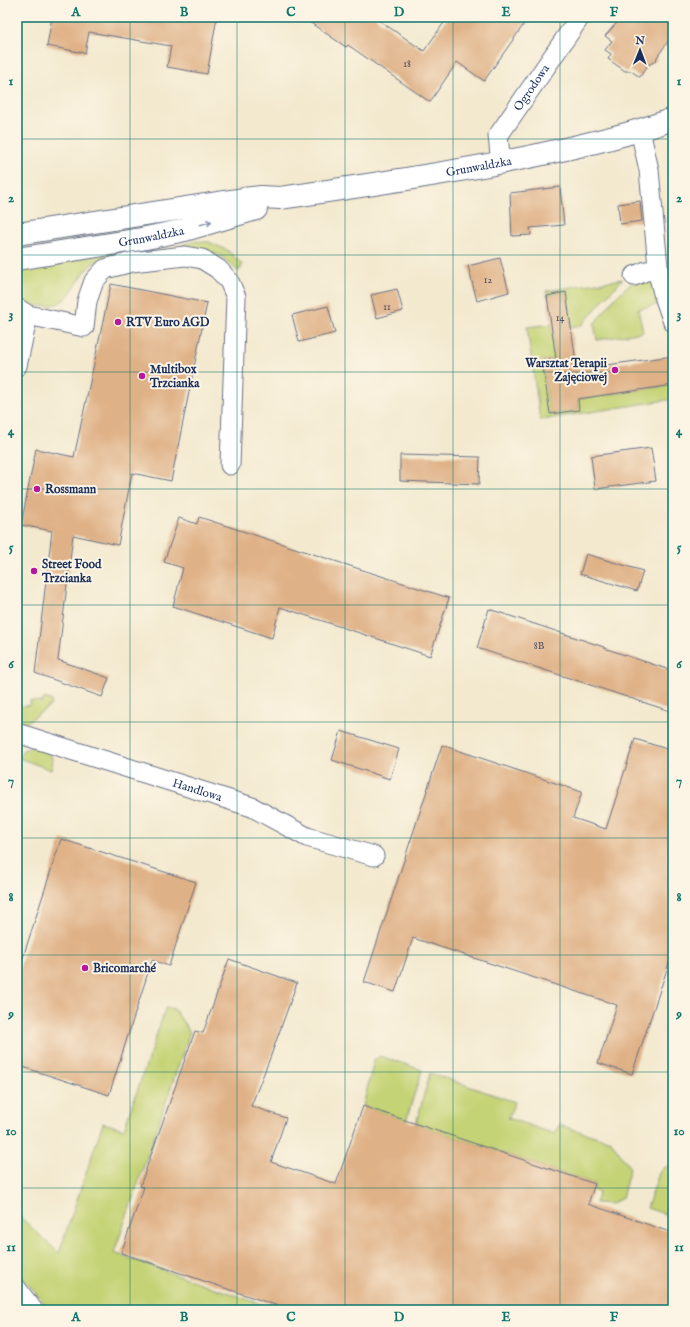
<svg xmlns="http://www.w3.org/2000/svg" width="690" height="1327" font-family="'IM FELL English',serif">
	<rect width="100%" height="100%" fill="#fcf5e5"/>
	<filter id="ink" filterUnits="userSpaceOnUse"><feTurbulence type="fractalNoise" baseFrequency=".025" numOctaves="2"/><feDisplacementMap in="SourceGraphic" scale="8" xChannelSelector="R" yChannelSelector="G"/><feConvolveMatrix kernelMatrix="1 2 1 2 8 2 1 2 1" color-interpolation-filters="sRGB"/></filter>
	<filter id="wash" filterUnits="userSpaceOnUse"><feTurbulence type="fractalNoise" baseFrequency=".012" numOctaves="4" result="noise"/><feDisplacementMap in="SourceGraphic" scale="16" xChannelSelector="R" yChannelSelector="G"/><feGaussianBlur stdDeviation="0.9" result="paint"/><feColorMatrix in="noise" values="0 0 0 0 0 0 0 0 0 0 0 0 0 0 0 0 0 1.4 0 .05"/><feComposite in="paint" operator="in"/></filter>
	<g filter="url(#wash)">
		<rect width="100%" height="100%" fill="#f3e9cf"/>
		<g fill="#c4d375" stroke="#70816a">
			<path d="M196,241L209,242L227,250L242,264L241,269L238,271L221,256L202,248L182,245Z"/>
			<path d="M111,252L112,257C106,258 100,259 95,262C73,278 74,308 41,306C32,306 25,304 18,298L17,275L23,268Z"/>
			<path d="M655,275L660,304L638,309L643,332L597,340L594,324C606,310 618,291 634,282C640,279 648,277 655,275Z"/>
			<path d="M623,279L604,299L582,325L571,327L566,292L547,296L546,291Z"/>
			<path d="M551,324L556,359L542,361L550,414L579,410L578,399L673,385V399L540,420L527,327Z"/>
			<path d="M44,698L51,700L52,703L50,706L26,723L17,721V707L30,705V701L43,702Z"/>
			<path d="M33,747C46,751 57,754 51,770L19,758L23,750Z"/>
			<path d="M166,1007L174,1009L190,1032L114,1253L278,1310H50L17,1271V1214L59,1253L103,1123L124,1129Z"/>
			<path d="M380,1056L422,1070L406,1121L363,1106L374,1060Z"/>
			<path d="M430,1073L515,1102L508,1118L555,1134L559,1125L611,1141L630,1168L622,1198L611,1204L595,1203L599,1193L593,1190L595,1184L416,1124Z"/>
			<path d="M673,1164V1217L647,1208L659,1173L663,1168Z"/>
		</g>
		<g id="blocks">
			<g fill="#dfb186">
				<path d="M52,17H217L207,74L167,67L171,46L89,32L85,53L47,46Z"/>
				<path d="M302,17H374L424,51L448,17H529L484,81L457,62L430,102L348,45L346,47Z"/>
				<path d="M622,17H673V34L657,57L656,61L648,65L640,77L631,71H625L608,59L611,54L605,50L612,41L605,36Z"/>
				<path d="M560,187L564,225L530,228L531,235L512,236L510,193Z"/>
				<path d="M640,201L642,221L620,224L618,204Z"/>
				<path d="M500,258L509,292L477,301L468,266Z"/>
				<path d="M111,284L207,303L171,481L132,473L118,545L73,535L58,660L109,678L102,697L35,673L52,531L21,525L36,449L74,457Z"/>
				<path d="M397,289L403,311L377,318L371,295Z"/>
				<path d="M566,292L577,369L673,356V385L578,399L579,410L550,414L542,361L556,359L547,296Z"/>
				<path d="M328,306L335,333L299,342L292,315Z"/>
				<path d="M651,448L656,481L595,489L591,456Z"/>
				<path d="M400,455L480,457L479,484L400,481Z"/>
				<path d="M199,517L449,598L430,656L280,607L272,638L173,606L183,568L164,562L179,518L197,524Z"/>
				<path d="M586,554L643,571L637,591L580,574Z"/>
				<path d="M489,609L604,647V648L673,671V712L477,648Z"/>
				<path d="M341,731L399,749L390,779L332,760Z"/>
				<path d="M635,739L673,751V951L632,1074L598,1063L617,1005L413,938L395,992L364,982L442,745L582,792L573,818L606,829Z"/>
				<path d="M61,839L196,882L169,966L152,960L109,1095L17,1065V976Z"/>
				<path d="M229,959L297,983L270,1058L251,1106L286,1118L271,1162L336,1184L363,1106L595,1184L588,1204L673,1233V1310H290L121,1253L144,1187L140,1186L195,1031L203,1033Z"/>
			</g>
		</g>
	</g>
	<g filter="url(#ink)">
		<use href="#blocks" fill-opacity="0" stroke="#677086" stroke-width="1"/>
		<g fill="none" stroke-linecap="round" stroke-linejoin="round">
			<g stroke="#677086" stroke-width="21">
				<g id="street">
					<path d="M640,130L649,170L659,277L663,293L673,322"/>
					<path id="s1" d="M501,163L498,136L580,17"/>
					<path d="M634,276L646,271L659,270"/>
					<path d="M17,308L28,315L84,327L87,301L94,281L105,269L132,262L185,256L202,259L218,269L229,281L236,297L230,465"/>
					<path d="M17,366L28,315"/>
					<path id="s2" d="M17,733L252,807L307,837L374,856"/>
					<path d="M17,1289L33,1310"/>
				</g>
			</g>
			<g stroke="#677086" stroke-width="24">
				<g id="secondary">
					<path id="s3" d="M17,234L243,199L261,197L280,198C367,185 453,173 538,155C584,145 629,135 673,119"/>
					<path id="s4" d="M17,259L141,239L185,230L256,209"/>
				</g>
			</g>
			<use href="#street" stroke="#fff" stroke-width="19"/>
			<use href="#secondary" stroke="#fff" stroke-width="22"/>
		</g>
		<defs><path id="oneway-shaft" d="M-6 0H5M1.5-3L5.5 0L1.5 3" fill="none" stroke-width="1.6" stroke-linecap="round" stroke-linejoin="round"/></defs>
		<use stroke="#8d97ae" href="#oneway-shaft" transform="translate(206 223) rotate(-16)"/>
	</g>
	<path fill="none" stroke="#0f766e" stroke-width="1" stroke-opacity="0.55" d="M130,17V1310M237,17V1310M345,17V1310M453,17V1310M560,17V1310M17,139H673M17,255H673M17,372H673M17,489H673M17,605H673M17,722H673M17,838H673M17,955H673M17,1072H673M17,1188H673"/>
	<g fill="#b5179e" stroke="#fcf5e5" stroke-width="1.5">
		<circle cx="118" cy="322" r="4"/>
		<circle cx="615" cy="370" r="4"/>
		<circle cx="142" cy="376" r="4"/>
		<circle cx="37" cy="489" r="4"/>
		<circle cx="34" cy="571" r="4"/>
		<circle cx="85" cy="968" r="4"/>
	</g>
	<g text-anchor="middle" stroke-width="4" stroke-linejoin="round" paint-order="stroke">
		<g font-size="10" fill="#4c5068">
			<text x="407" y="67">18</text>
			<text x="488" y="283">12</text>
			<text x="387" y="310">11</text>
			<text x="560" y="321">14</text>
			<text x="539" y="649">8B</text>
		</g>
		<g font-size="12" fill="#1b2f5e" stroke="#fcf5e5">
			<text dy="4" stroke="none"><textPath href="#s1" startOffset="86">Ogrodowa</textPath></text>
			<text dy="4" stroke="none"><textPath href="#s3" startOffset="467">Grunwaldzka</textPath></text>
			<text dy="4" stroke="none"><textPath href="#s4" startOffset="136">Grunwaldzka</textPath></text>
			<text dy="4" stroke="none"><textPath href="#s2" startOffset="189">Handlowa</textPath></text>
		</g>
		<g font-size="12" font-weight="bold" fill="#1b2f5e" stroke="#fcf5e5" text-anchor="start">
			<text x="126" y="326">RTV Euro AGD</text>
			<text x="607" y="367" text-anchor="end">Warsztat Terapii<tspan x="607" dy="14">Zajęciowej</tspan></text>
			<text x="150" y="373">Multibox<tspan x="150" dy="14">Trzcianka</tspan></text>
			<text x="45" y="493">Rossmann</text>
			<text x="42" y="568">Street Food<tspan x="42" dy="14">Trzcianka</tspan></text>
			<text x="93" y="972">Bricomarché</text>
		</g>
	</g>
	<rect width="690" height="1327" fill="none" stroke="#fcf5e5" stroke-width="44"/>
	<g transform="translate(640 50) rotate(1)" stroke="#fcf5e5" stroke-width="3" paint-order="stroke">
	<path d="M0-3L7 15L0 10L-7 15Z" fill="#1b2f5e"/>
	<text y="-6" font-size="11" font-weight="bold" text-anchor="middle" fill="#1b2f5e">N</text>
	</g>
	<rect x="22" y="22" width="646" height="1283" fill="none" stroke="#0f766e" stroke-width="1.5"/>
	<g font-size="13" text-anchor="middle" font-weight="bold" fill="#0f766e">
		<text x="76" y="16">A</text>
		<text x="184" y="16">B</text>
		<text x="291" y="16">C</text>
		<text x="399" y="16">D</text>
		<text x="506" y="16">E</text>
		<text x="614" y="16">F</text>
		<text x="11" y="85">1</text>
		<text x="679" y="85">1</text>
		<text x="11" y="202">2</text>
		<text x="679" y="202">2</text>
		<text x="11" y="318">3</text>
		<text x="679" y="318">3</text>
		<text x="11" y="435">4</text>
		<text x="679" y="435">4</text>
		<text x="11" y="551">5</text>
		<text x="679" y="551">5</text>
		<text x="11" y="668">6</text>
		<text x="679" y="668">6</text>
		<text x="11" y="785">7</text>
		<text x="679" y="785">7</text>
		<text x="11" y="901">8</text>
		<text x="679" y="901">8</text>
		<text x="11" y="1018">9</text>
		<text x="679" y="1018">9</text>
		<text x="11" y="1135">10</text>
		<text x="679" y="1135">10</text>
		<text x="11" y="1251">11</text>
		<text x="679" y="1251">11</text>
		<text x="76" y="1321">A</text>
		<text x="184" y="1321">B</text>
		<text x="291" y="1321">C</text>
		<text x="399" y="1321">D</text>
		<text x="506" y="1321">E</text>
		<text x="614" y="1321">F</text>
	</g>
</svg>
